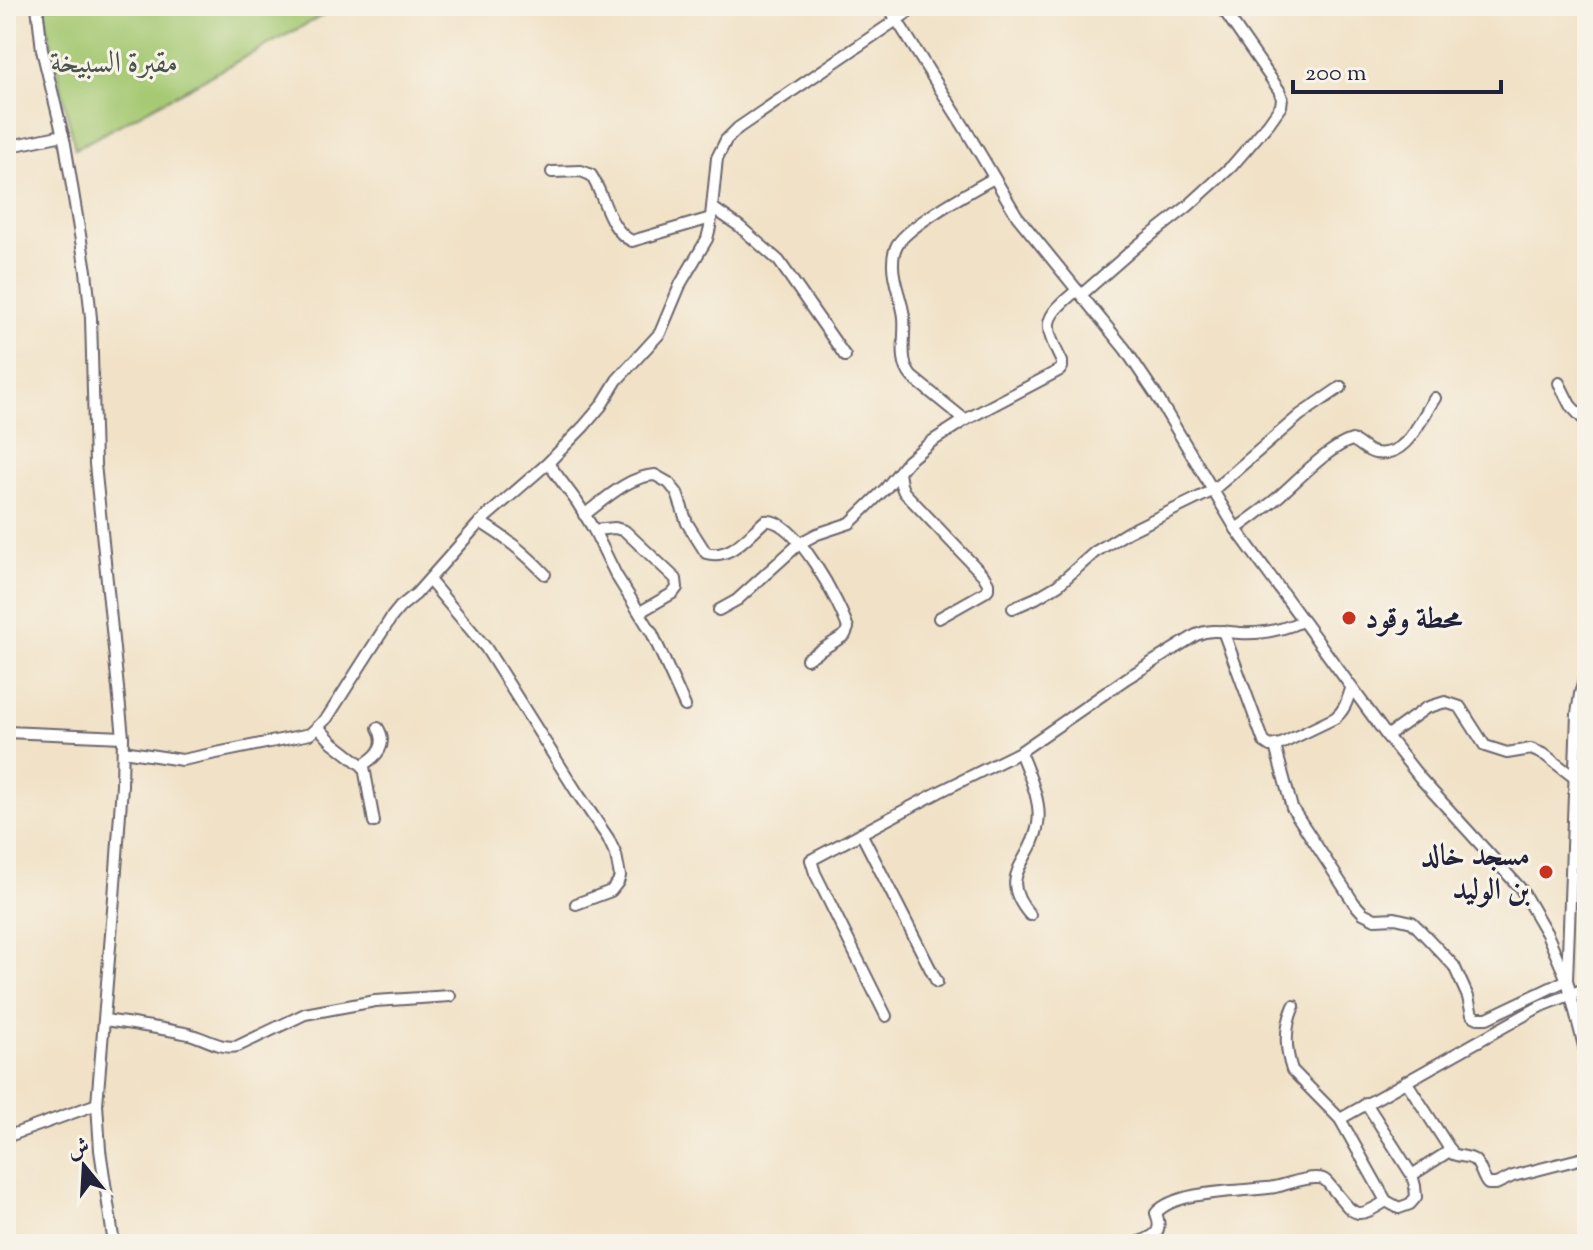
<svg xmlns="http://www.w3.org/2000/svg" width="1593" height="1250" font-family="'Sorts Mill Goudy',Amiri,serif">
	<rect width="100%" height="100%" fill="#f7f3e8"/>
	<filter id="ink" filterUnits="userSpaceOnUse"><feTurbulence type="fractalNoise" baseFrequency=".0125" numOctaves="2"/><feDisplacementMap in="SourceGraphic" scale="16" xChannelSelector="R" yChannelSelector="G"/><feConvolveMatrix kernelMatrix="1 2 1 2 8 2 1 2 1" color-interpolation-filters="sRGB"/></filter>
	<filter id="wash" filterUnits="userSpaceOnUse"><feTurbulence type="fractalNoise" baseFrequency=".006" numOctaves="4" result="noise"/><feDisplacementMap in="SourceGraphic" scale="32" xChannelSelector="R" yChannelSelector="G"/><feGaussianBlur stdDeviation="1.8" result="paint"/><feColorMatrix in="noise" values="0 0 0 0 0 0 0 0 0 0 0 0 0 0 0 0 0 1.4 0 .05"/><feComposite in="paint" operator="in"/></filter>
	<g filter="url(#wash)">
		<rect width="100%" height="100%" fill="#f1e2c7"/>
		<path fill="#a6c973" stroke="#647657" stroke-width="2" d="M43,6H340L75,149Z"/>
	</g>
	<g filter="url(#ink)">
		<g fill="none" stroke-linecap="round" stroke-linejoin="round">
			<g stroke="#6a656c" stroke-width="14">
				<g id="minor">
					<path d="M37,6L42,50L65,144L86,271L91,318L95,464L123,737L122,785L114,898L97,1104L100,1150L114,1244"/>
					<path d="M888,6L966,130L1017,216L1125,349L1156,395L1236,529L1387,736L1421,779L1521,889L1547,934L1567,980L1587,1058"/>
					<path d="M6,147L63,135"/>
					<path d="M552,172L581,171L591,175C605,196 608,230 632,241L711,218"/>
					<path d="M713,208L739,226L779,261L845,356"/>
					<path d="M1081,295L1137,246L1187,207L1232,166L1269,123L1281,106L1282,98L1279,90L1221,6"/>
					<path d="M1559,383L1570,405L1587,423"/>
					<path d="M965,420L912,377C898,361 906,337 904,317C902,299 892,281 893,263C893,257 895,249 897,245C910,224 971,191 994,178"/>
					<path d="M548,463L577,502L594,530L616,575L652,633L685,706"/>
					<path d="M899,473L901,485L904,492L983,575L988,583V589L985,592L939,618"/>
					<path d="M584,515C604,500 629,476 655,475L669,483L677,493L687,523L706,553C731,560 748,535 765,521C795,516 840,604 848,628L845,635L807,659"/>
					<path d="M480,522C506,538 524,552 545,574"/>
					<path d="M1236,529C1250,519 1264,509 1277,498C1297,481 1328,447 1352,440C1360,443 1367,452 1375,453C1408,458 1420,419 1435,398"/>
					<path d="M594,530L615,528L625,531L676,579L677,588L673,593L640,612"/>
					<path d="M429,580L486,648L576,791L608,838L616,855L620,876L618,882L611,891L576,904"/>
					<path d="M1013,608L1036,598L1058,585L1095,552L1128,532L1212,491L1300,415L1341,387"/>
					<path d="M719,610L737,600L800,543L817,534L850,523L886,488L908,461L931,442L965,420L1060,370L1062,367V362C1042,322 1043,319 1077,290"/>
					<path d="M1223,631L1264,742L1270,746L1281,744L1335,718C1345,710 1347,701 1351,689"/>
					<path d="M318,727L332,742L364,767L374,822"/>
					<path d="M6,732L123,737"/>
					<path d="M1387,736L1426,708L1445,702L1460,707L1485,746L1507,753L1531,749L1545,755L1575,778"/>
					<path d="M1275,746L1292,808L1354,903L1363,913L1375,919L1395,918L1412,922L1418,928L1454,966L1468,997L1472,1015L1478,1018H1487L1567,980L1577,714L1580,694L1587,668"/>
					<path d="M123,751L182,760L310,734L327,718L391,618L400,607L416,594L480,522L548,463L584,426L601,406L617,380L660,333L681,283L707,239L710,227L717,158L726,140L738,128L917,6"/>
					<path d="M1020,752C1028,773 1042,801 1038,824C1032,863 995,874 1030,915"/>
					<path d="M362,765C377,757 388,745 378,728"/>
					<path d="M861,833L937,982"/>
					<path d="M1294,1006C1285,1026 1285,1049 1292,1070L1340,1119L1386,1201L1399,1208L1410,1204L1416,1197L1415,1186L1412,1175L1366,1103"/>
					<path d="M886,1016L815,873L811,860L939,792L1020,752L1127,678L1196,635C1212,628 1224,632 1240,633C1261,634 1283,630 1302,621"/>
					<path d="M105,1020C133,1024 161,1028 189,1034C205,1038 222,1050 238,1046L305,1014L375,1001L450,996"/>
					<path d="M1406,1081L1453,1154C1460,1157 1469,1156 1474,1160C1481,1165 1482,1178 1488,1184H1496L1513,1176L1587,1157"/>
					<path d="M1340,1119L1539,1007L1587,988"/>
					<path d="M6,1137L97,1104"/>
					<path d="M1412,1175L1451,1150"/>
					<path d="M1135,1244C1153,1236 1164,1235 1156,1213C1177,1189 1245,1192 1275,1187C1289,1184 1304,1177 1318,1178C1325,1178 1328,1183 1332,1188C1354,1214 1354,1222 1386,1201"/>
				</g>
			</g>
			<use href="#minor" stroke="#fff" stroke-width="10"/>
		</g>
	</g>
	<g fill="#c8321e" stroke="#f7f3e8" stroke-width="3">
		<circle cx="1349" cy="618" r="8"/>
		<circle cx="1546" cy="872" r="8"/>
	</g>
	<g text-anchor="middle" stroke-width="6" stroke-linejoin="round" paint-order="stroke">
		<g font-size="30" fill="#4a544c" stroke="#f7f3e8">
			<text x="114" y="72">مقبرة السبيخة</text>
		</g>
		<g font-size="30" font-weight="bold" fill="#22223b" stroke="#f7f3e8" text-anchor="start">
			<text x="1365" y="628">محطة وقود</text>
			<text x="1530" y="865" text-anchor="end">مسجد خالد<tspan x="1530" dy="34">بن الوليد</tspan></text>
		</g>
	</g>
	<rect width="1593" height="1250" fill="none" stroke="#f7f3e8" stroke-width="32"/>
	<g transform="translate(84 1166) rotate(342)" stroke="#f7f3e8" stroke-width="6" paint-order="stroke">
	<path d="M0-6L14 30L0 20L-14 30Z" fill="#22223b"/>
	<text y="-12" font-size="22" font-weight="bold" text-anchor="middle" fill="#22223b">ش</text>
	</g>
	<path d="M1293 80v12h208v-12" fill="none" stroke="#22223b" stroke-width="4"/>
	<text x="1305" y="80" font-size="24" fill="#22223b" stroke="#f7f3e8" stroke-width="6" paint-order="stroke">200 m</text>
</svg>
